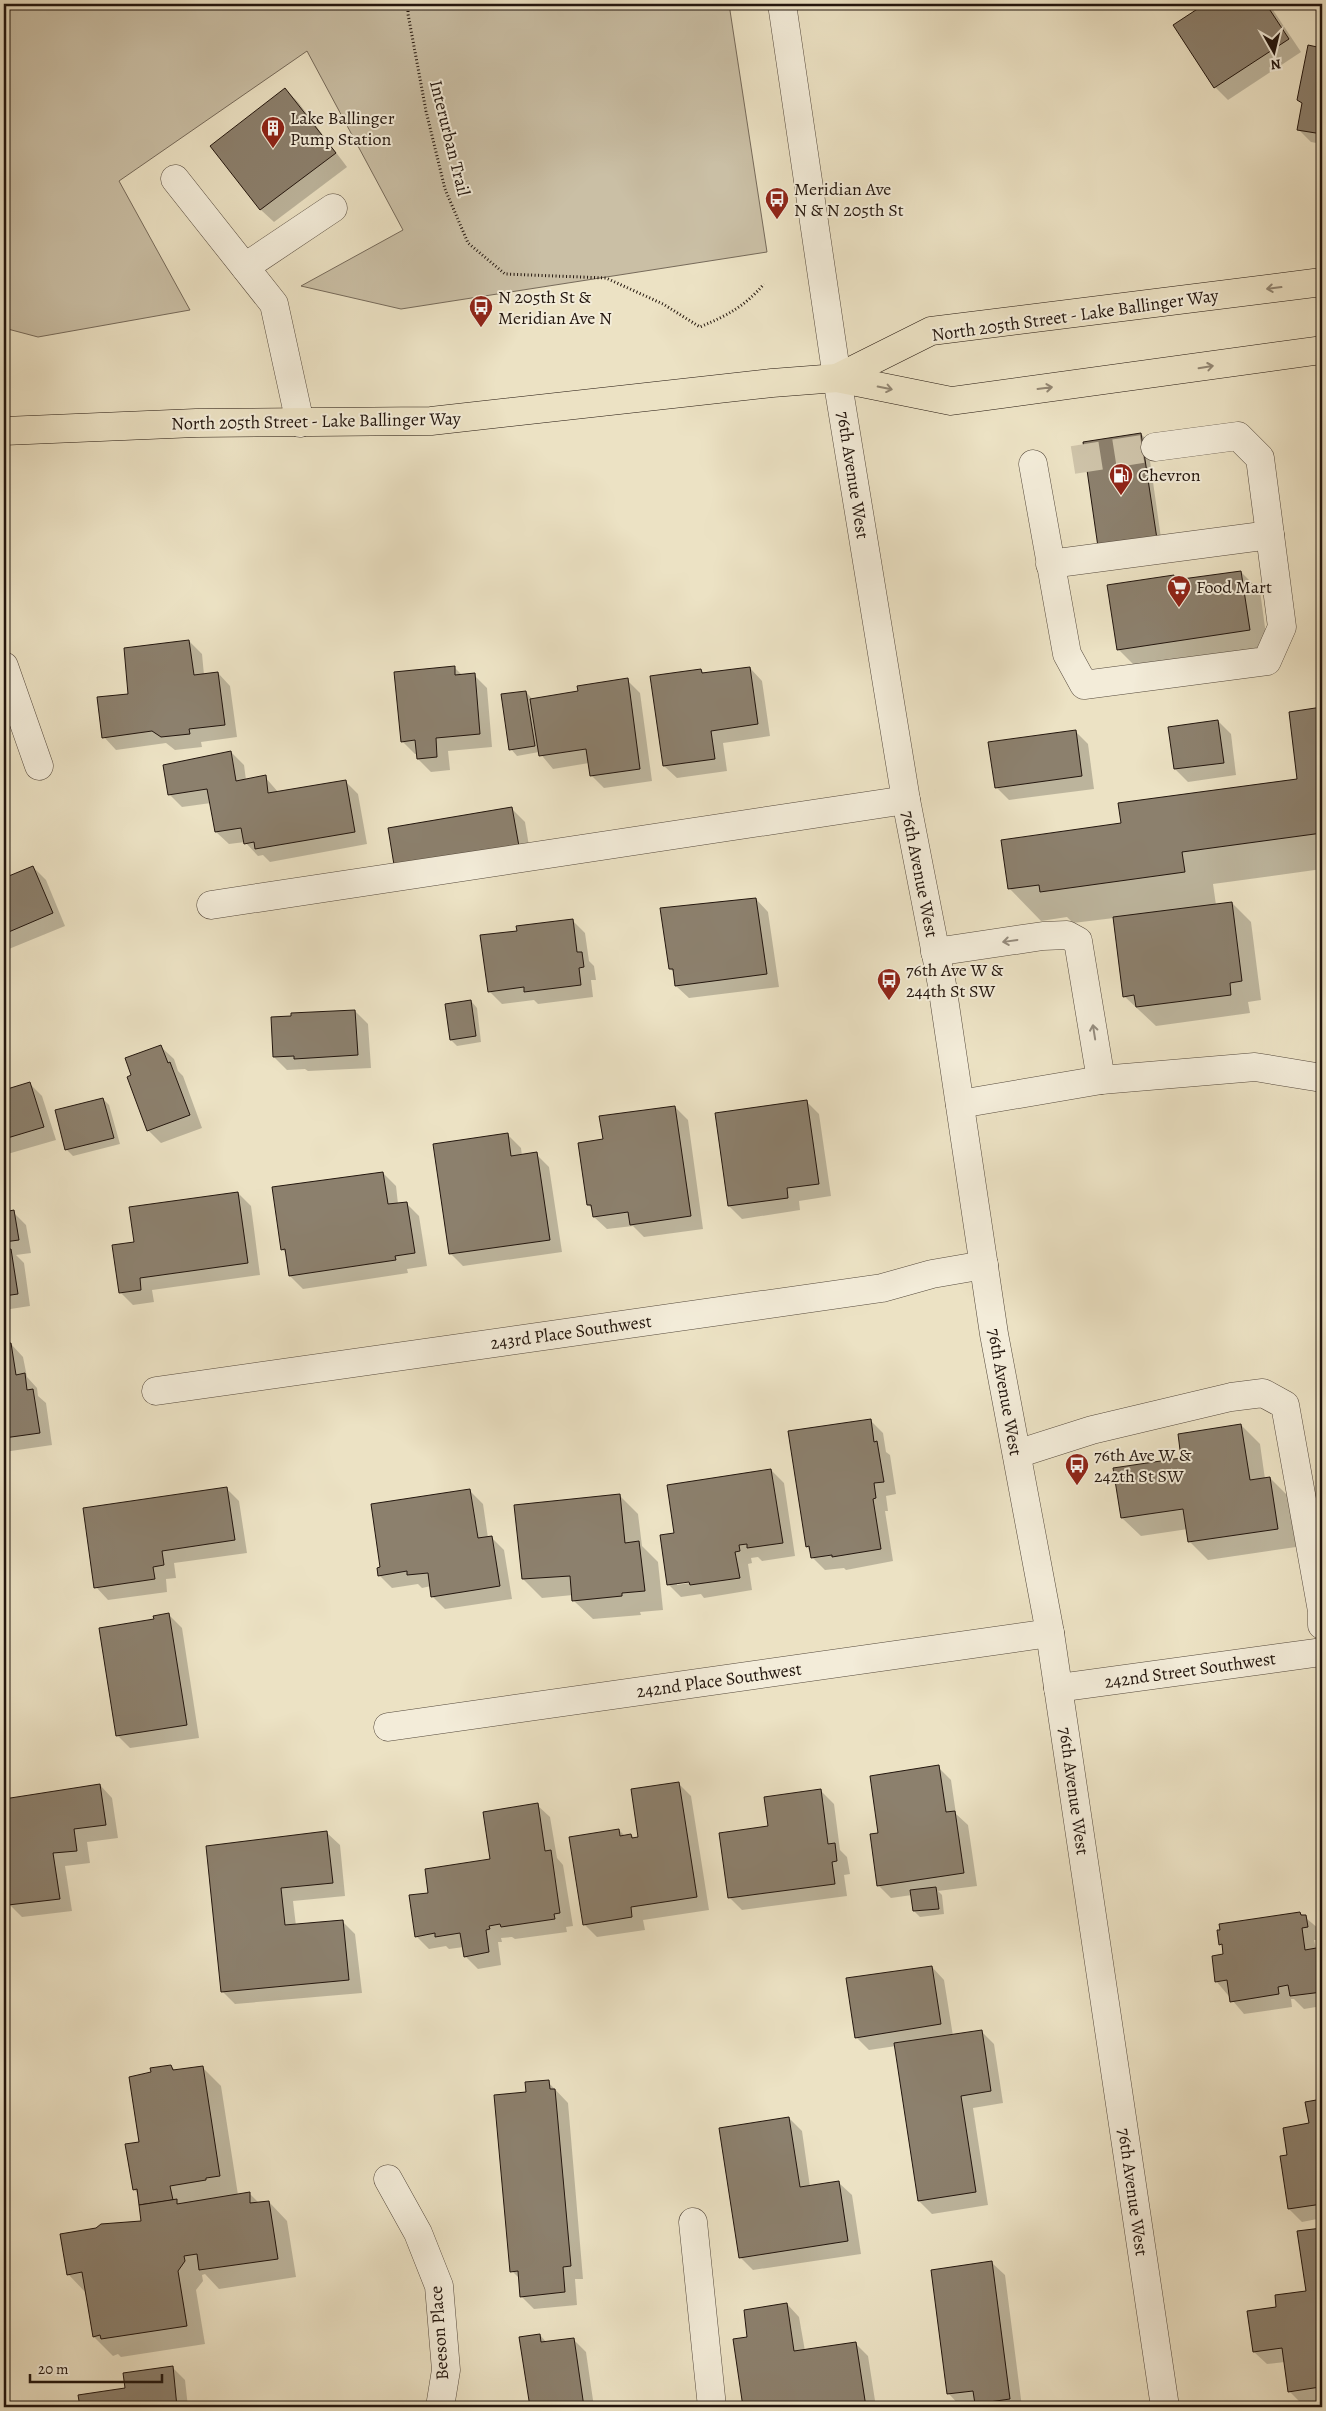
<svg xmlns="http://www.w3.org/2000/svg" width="1326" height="2411" font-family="Alegreya,serif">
	<rect width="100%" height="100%" fill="#ece2c4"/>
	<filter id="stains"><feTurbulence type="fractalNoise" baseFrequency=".004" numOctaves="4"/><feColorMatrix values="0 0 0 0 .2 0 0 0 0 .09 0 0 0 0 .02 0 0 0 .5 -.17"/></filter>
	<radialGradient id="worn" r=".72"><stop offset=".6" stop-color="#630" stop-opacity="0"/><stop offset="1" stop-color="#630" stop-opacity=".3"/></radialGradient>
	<path fill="#cabfa5" stroke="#766a5a" d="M4,4H729L767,252L401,309L301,286L403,230L307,51L119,181L190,310L38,337L4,328Z"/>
	<g fill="#0003" fill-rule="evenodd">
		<path d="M1206,4H1269L1301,52L1228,100L1215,87L1175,25Z"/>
		<path d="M1309,47L1322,49V144L1311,142L1299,130L1303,104L1298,100Z"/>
		<path d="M285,89L298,102L347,167L274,222L261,210L212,146Z"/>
		<path d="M1141,434L1147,440L1162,545L1106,553Z"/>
		<path d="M1241,572L1260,591L1268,649L1137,668L1118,649L1173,576L1178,581Z"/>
		<path d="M189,641L202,654L204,675L218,673L230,686L237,737L201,742L202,747L175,750L166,743L116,750L104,737L130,695Z"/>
		<path d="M454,667L463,676L474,675L487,688L492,747L448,751L450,770L431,772L418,759L417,754H415L402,741Z"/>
		<path d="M750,668L762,681L770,736L723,743L727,771L677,778L664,766L701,670L705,674Z"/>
		<path d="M627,680L640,693L652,781L604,788L591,775L589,763L553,769L539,752L517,756L511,749L526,692L533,700L579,693Z"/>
		<path d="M1322,708V869L1213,884L1216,905L1232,903L1251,922L1261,1000L1248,1002L1250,1013L1156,1026L1124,996L1114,918L1073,923L1067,917L1041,921L1009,888L1122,825L1299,780L1290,713Z"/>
		<path d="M1218,721L1231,734L1236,775L1188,782L1175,769Z"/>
		<path d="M1075,731L1088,744L1094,789L1009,800L996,787Z"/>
		<path d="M231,752L244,765L246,780L265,777L278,792L345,781L358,794L367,844L270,862L263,855L258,856L245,842L229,844L216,832L211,803L182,807L169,794Z"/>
		<path d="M512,809L525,822L532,864L396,871Z"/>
		<path d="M33,867L46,880L65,926L4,951V879Z"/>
		<path d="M756,899L768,912L779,987L689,998L676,986L675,973L670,969L662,909Z"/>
		<path d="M572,920L585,933L589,961L594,966L596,980H591L593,997L538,1004L534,1000L502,1004L489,991L518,932Z"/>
		<path d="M471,1001L477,1008L481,1042L457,1046L451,1040Z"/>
		<path d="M355,1011L368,1024L371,1068L308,1071L305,1069L287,1070L274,1057L272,1018Z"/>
		<path d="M161,1047L174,1059L178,1071L183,1076L202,1128L161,1143L148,1130Z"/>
		<path d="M29,1083L42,1096L56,1140L4,1155V1092Z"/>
		<path d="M103,1099L109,1105L120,1144L73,1156L67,1150L56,1111Z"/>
		<path d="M806,1101L819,1114L831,1196L799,1201L800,1210L742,1219L729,1206Z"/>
		<path d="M675,1107L688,1120L703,1229L644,1237L633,1226L607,1229L594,1217L593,1209L588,1205L604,1141Z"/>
		<path d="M508,1135L521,1148L522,1156L536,1154L549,1167L562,1252L463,1266L450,1253Z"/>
		<path d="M383,1173L396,1186L398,1204L406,1203L419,1216L427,1266L407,1269L408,1273L303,1289L290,1276L287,1254L282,1249Z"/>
		<path d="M238,1193L251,1206L260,1275L152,1290L154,1302L133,1305L120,1292Z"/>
		<path d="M13,1212L26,1225L31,1253L16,1255L24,1263L30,1306L4,1310V1213Z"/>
		<path d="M11,1344L23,1357L27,1377L37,1388L38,1396L46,1403L52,1445L4,1452V1345Z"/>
		<path d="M870,1420L883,1433L886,1452L890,1455L896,1494L886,1496L888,1511H885L893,1561L846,1570L844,1568L825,1570L812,1557L807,1546Z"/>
		<path d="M1241,1425L1260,1444L1265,1479L1270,1478L1289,1497L1296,1547L1208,1560L1189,1541L1188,1529L1141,1536L1122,1518L1183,1459Z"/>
		<path d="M771,1470L784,1483L795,1556L762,1561L758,1557L751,1558L752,1563L748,1564L752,1590L704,1598L701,1594L681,1597L668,1584L675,1535ZM695,1580L696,1582L677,1585V1582Z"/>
		<path d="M226,1488L239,1501L247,1553L174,1563L176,1578L166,1579L167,1592L108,1600L96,1587Z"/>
		<path d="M470,1491L483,1504L488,1538L491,1537L504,1550L512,1599L445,1609L432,1596L431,1586L422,1588L418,1584L392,1588L379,1575Z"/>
		<path d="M619,1495L638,1514L642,1546L658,1562L663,1610L640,1612L641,1615L593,1619L574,1601L573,1595L542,1598L523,1579Z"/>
		<path d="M169,1615L182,1628L199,1738L130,1748L117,1735Z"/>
		<path d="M938,1767L951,1780L956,1814L968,1825L977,1886L938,1891L942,1895L944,1914L920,1917L914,1911L912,1895L891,1898L878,1885L880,1834Z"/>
		<path d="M678,1783L691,1796L709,1910L643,1920L645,1930L597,1937L584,1924L619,1830L625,1836L631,1835L635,1839L640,1838Z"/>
		<path d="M100,1785L112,1798L118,1838L87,1842L90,1863L65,1866L72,1911L22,1917L9,1904L4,1870V1801Z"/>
		<path d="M821,1791L834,1804L840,1850L847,1857L850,1874L844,1875L847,1896L742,1910L729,1897L770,1827Z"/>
		<path d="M537,1805L550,1817L557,1858L563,1865L573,1926L566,1927L567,1932L515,1939L512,1937L501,1938L502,1942H498L501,1965L478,1969L465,1956L464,1947L449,1949L446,1946L429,1949L416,1936L429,1894L491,1860Z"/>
		<path d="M327,1833L340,1845L345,1896L293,1901L296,1926L342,1921L355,1934L362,1993L235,2004L222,1991L207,1847Z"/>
		<path d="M1300,1913L1319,1929L1321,1940H1314L1316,1949H1322V2006L1304,2009L1294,1999H1291L1292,2007L1244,2014L1216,1981L1225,1956Z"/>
		<path d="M932,1967L944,1980L953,2036L981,2031L994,2044L1003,2103L973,2108L988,2205L932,2214L919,2201L896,2046L869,2050L856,2037Z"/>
		<path d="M171,2066L176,2071L202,2067L221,2086L238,2195L249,2193L259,2203L269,2202L287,2221L296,2277L219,2289L205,2274L202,2275L203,2281L196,2290L205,2344L121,2357L118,2354L113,2356L94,2337L87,2294L68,2274L143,2222L139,2195L134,2189L152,2073Z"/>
		<path d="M548,2082L568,2103L583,2279H575L577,2305L534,2309L521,2296L520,2279L512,2271L527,2093Z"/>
		<path d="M1322,2100V2218L1302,2222L1289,2209L1288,2156L1310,2124L1307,2103Z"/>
		<path d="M789,2118L802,2131L810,2187L839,2183L852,2195L861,2254L753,2270L740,2257Z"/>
		<path d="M1322,2229V2401L1302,2404L1289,2391L1285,2362L1267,2364L1254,2352L1278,2308L1307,2292L1299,2232Z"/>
		<path d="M992,2263L1005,2275L1022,2407H980L977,2405L961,2407L949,2394Z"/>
		<path d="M787,2304L799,2317L805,2351L855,2343L868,2356L876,2407H744L734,2340L749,2338Z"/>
		<path d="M540,2335L547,2343L573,2339L586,2352L594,2407H531L520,2338Z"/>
		<path d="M172,2367L185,2380L188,2407H81L80,2396L127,2389Z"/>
	</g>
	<g fill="#8c806d" stroke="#23160e">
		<path d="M1205,4H1266L1289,39L1214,88L1173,25Z"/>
		<path d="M1308,45L1322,48V134L1297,130L1302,103L1297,100Z"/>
		<path d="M285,88L336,153L260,210L210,146Z"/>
		<path d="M1141,433L1157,539L1098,547L1083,442Z"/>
		<path d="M1241,571L1250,630L1117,650L1107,585L1174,575L1175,580Z"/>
		<path d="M189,640L194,675L218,672L225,725L189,729L190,734L161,737L152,731L102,738L97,697L128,694L124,648Z"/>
		<path d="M455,666V675L475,673L480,734L436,738L437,757L417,759L415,740L401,742L394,672Z"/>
		<path d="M750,667L758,724L711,731L715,759L663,766L650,676L701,669L702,673Z"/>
		<path d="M628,678L640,769L590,776L586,749L539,756L530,699L578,691L577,686Z"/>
		<path d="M526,691L535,746L509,750L501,694Z"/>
		<path d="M1322,707V833L1182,852L1185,872L1040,892L1039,885L1008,889L1001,840L1121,823L1118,803L1297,779L1289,712Z"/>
		<path d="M1218,720L1224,763L1174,769L1168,727Z"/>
		<path d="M1076,730L1082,776L995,788L988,742Z"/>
		<path d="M231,751L236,781L266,775L268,793L346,780L355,832L255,849L254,842L244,844L241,828L215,832L207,789L168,795L163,765Z"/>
		<path d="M512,807L520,852L395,871L388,828Z"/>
		<path d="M33,866L53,913L4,934V878Z"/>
		<path d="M756,898L767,974L675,986L673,969H669L660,908Z"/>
		<path d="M1232,902L1242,981L1230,983L1231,995L1136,1007L1134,995L1123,997L1113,917Z"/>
		<path d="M573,919L577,952H582L584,967L579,968L581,985L524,992V987L488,992L480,935L517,931L516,926Z"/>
		<path d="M471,1000L476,1036L450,1040L445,1004Z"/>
		<path d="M355,1010L358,1055L294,1059V1056L273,1057L271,1017L291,1016V1013Z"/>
		<path d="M161,1045L168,1063L170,1062L190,1115L147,1131L127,1077L131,1075L125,1058Z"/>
		<path d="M30,1082L44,1127L4,1139V1090Z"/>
		<path d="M103,1098L114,1138L65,1150L55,1110Z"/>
		<path d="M807,1100L819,1184L787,1188L788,1198L728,1206L715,1113Z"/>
		<path d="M675,1106L691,1216L630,1225L628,1212L593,1217L591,1205H587L578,1143L603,1139L599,1116Z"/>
		<path d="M508,1133L511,1156L537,1152L550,1240L449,1254L433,1144Z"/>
		<path d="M383,1172L388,1204L407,1202L415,1253L395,1256L396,1260L289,1276L285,1249L281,1250L272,1187Z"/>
		<path d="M238,1192L248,1263L140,1278L141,1290L119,1293L112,1245L134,1242L129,1207Z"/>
		<path d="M14,1210L19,1240L4,1242V1212Z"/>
		<path d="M11,1249L18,1294L4,1296V1250Z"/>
		<path d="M11,1343L16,1375L25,1373L27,1390L33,1389L40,1433L4,1438V1344Z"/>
		<path d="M871,1419L874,1442L877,1441L884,1482L874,1483L876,1498L873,1499L881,1549L832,1557V1555L811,1558L809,1546L806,1547L788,1431Z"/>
		<path d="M1241,1424L1250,1480L1270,1477L1278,1529L1188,1542L1183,1509L1121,1518L1113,1468L1181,1458L1178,1434Z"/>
		<path d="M771,1469L783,1543L747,1548V1544L739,1545L740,1551L735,1552L740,1578L690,1585L689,1582L667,1585L660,1535L674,1533L667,1485Z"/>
		<path d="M227,1487L235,1540L162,1551L164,1565L153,1567L155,1579L94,1588L83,1508Z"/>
		<path d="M470,1489L478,1538L492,1536L500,1586L431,1597L428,1573L407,1575V1571L378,1576L377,1568L380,1567L371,1504Z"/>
		<path d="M620,1494L625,1543L639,1541L645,1591L622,1593V1596L572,1601L570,1576L522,1579L514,1505Z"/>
		<path d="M169,1613L187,1725L116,1736L99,1628L154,1619L153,1616Z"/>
		<path d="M939,1765L946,1812L955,1811L964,1873L877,1886L870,1834L878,1833L870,1776Z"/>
		<path d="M679,1782L697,1897L631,1907L632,1917L583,1925L569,1837L619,1829L620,1836L631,1834L632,1838L638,1837L631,1789Z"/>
		<path d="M100,1784L106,1825L74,1829L77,1851L53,1853L60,1899L8,1905L4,1872V1799Z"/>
		<path d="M821,1789L828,1844L835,1843L837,1861L832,1862L835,1884L728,1898L719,1833L768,1826L764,1797Z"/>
		<path d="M538,1803L545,1851L551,1850L560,1913L554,1914L555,1919L501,1927L500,1924L489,1926L490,1929L486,1930L489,1952L464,1957L460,1933L435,1937V1933L415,1937L409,1895L428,1893L425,1869L490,1859L483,1812Z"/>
		<path d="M327,1831L333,1883L281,1888L285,1925L343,1920L349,1980L221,1992L206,1846Z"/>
		<path d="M936,1887L939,1909L913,1911L910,1890Z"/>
		<path d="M1300,1912L1301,1915H1306L1308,1927L1302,1928L1305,1950L1322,1947V1992L1290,1996L1288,1985L1278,1987L1279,1994L1230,2002L1227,1980L1215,1982L1212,1956L1223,1954L1222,1944L1219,1945L1217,1930H1220L1219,1924Z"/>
		<path d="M932,1966L941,2024L855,2038L846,1978Z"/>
		<path d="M982,2030L991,2091L961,2096L976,2192L918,2201L894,2043Z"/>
		<path d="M171,2065L173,2070L203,2066L220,2176L206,2178V2180L170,2186L173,2200L139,2205L137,2189L133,2190L125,2144L139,2142L129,2077L151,2072L150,2068Z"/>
		<path d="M549,2080L550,2089H555L571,2266L563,2267L565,2292L520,2297L518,2271L510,2272L494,2095L526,2092L525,2082Z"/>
		<path d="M1322,2099V2204L1288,2209L1280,2156L1287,2155L1283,2128L1309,2123L1305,2102Z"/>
		<path d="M789,2117L800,2187L839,2181L848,2241L739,2258L719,2128Z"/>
		<path d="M250,2192V2203L269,2201L278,2259L199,2270L197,2254L184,2256L185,2261L178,2271L187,2326L101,2339L100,2335L93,2337L82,2272L67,2275L60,2234L96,2228L101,2224L141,2221L139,2205L177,2199V2204Z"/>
		<path d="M1322,2228V2393H1320V2387L1288,2392L1282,2348L1253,2352L1247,2311L1276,2307L1275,2295L1306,2291L1297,2231Z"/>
		<path d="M992,2261L1010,2399L975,2404L973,2391L947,2394L931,2270Z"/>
		<path d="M787,2303L794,2351L856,2342L866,2407H743L733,2339L747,2337L744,2310Z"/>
		<path d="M540,2334L541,2342L574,2338L584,2407H530L519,2337Z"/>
		<path d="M173,2366L177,2407H80L78,2395L125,2388L123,2373Z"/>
	</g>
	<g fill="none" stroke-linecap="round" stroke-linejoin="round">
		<path stroke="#cec3a9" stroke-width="28" stroke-dasharray="28 14" stroke-linecap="butt" d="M1073,460L1155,447"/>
		<g stroke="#55493c" stroke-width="29">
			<g id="minor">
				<path d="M782,4L837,378L906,800L942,985L994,1334L1050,1633L1165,2407"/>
				<path d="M175,179L274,304L300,423"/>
				<path d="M245,267L333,208"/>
				<path d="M1033,464L1067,654L1084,685L1267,661L1282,627L1260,458L1238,436L1155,447"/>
				<path d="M1050,564L1270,535"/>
				<path d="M4,666L39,766"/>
				<path d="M211,905L906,800"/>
				<path d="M935,952L1043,936L1067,935L1078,941L1101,1080"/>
				<path d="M960,1104L1101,1080L1255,1067L1322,1078"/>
				<path d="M156,1391L882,1288L932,1274L984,1265"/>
				<path d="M1017,1454L1092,1430L1231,1397L1263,1393L1285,1405L1322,1611V1625"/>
				<path d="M1058,1688L1322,1652"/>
				<path d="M388,1727L1050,1633"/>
				<path d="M388,2179L418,2233L439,2286L446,2370L440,2407"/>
				<path d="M693,2222L712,2407"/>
			</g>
		</g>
		<g stroke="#23160e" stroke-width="29">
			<g id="major">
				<path d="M837,378L931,331L1322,282"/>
				<path d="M4,431L196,423L431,421L772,383L837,378L951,401L1322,350"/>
			</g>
		</g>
		<path stroke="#23160e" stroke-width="3" stroke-dasharray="1 2.5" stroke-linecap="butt" d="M408,4V14L426,111L445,189L468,243L505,274L606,278L663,304L700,327C728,315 744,307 764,284"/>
		<use href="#minor" stroke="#f3ecd9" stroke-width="28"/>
		<use href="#major" stroke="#ece2c4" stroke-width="28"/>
	</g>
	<defs><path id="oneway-shaft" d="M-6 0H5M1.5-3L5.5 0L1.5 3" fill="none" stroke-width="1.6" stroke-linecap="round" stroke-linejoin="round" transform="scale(1.25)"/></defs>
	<g stroke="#928672">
		<use href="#oneway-shaft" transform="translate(1274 288) rotate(173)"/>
		<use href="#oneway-shaft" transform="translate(1206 367) rotate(-9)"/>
		<use href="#oneway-shaft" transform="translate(885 388) rotate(11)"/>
		<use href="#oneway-shaft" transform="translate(1045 388) rotate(-7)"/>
	</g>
	<g stroke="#958c7e">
		<use href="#oneway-shaft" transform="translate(1010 941) rotate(172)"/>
		<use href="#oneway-shaft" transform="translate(1094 1032) rotate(-99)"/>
	</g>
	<defs>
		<g id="building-pin" transform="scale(1.25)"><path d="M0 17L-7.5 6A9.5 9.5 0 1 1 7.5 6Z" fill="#8f2418" stroke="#f3ecd9"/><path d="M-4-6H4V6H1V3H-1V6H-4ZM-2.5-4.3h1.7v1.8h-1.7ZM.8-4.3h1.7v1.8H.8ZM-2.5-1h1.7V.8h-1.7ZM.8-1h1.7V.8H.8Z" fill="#fff"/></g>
		<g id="bus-pin" transform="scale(1.25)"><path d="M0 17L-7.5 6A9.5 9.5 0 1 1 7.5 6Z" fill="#8f2418" stroke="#f3ecd9"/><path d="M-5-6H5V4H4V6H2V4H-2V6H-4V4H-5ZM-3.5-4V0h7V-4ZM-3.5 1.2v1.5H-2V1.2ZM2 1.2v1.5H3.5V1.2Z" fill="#fff"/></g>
		<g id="fuel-pin" transform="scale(1.25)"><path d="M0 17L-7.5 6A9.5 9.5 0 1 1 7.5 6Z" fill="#8f2418" stroke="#f3ecd9"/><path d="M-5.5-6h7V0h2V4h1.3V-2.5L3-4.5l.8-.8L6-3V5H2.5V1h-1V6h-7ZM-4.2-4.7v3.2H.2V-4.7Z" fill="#fff"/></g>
		<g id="supermarket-pin" transform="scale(1.25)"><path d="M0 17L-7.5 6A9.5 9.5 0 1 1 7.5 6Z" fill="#8f2418" stroke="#f3ecd9"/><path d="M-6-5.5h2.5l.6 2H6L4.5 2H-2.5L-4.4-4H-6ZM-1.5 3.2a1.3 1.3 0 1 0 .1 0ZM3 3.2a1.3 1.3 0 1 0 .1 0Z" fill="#fff"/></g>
	</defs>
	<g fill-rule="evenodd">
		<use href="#building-pin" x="273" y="128"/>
		<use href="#bus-pin" x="777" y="199"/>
		<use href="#bus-pin" x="481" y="307"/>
		<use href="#fuel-pin" x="1121" y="475"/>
		<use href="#supermarket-pin" x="1179" y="587"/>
		<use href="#bus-pin" x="889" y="980"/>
		<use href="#bus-pin" x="1077" y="1465"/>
	</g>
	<g text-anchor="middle" stroke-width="4" stroke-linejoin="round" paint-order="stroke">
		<g font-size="18" fill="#23160e" stroke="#f3ecd9" text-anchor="start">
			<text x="290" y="124">Lake Ballinger<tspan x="290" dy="21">Pump Station</tspan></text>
			<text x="794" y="195">Meridian Ave<tspan x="794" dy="21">N &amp; N 205th St</tspan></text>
			<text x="498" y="303">N 205th St &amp;<tspan x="498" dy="21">Meridian Ave N</tspan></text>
			<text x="1138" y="481">Chevron</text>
			<text x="1196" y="593">Food Mart</text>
			<text x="906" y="976">76th Ave W &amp;<tspan x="906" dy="21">244th St SW</tspan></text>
			<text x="1094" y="1461">76th Ave W &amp;<tspan x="1094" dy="21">242th St SW</tspan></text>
		</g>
		<g font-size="18" fill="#23160e" stroke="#f3ecd9">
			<text transform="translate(450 138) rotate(76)" y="6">Interurban Trail</text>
			<text transform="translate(1075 315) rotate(-8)" y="6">North 205th Street - Lake Ballinger Way</text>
			<text transform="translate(316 421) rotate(-1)" y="6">North 205th Street - Lake Ballinger Way</text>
			<text transform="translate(853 475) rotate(81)" y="6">76th Avenue West</text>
			<text transform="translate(920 874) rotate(79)" y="6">76th Avenue West</text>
			<text transform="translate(571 1332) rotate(-8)" y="6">243rd Place Southwest</text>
			<text transform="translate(1005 1392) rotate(80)" y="6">76th Avenue West</text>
			<text transform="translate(1190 1670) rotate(-8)" y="6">242nd Street Southwest</text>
			<text transform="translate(719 1680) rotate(-8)" y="6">242nd Place Southwest</text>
			<text transform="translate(1074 1791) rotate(82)" y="6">76th Avenue West</text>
			<text transform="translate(1133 2192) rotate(82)" y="6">76th Avenue West</text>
			<text transform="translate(439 2333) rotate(-94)" y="6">Beeson Place</text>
		</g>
	</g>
	<rect width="1326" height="2411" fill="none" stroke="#ece2c4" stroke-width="20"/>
	<rect x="5" y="5" width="1316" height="2401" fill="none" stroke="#23160e" stroke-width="2.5"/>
	<rect x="10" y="10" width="1306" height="2391" fill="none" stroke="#23160e"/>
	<g transform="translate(1274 52) rotate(172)" stroke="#f3ecd9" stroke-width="4" paint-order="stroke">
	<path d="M0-4L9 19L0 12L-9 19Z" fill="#23160e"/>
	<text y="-8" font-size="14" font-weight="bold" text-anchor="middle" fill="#23160e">N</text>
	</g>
	<path d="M30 2374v8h132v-8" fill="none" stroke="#23160e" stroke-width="2.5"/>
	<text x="38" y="2374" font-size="15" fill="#23160e" stroke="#f3ecd9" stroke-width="4" paint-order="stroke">20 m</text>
	<rect width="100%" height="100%" filter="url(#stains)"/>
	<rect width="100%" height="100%" fill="url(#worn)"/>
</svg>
